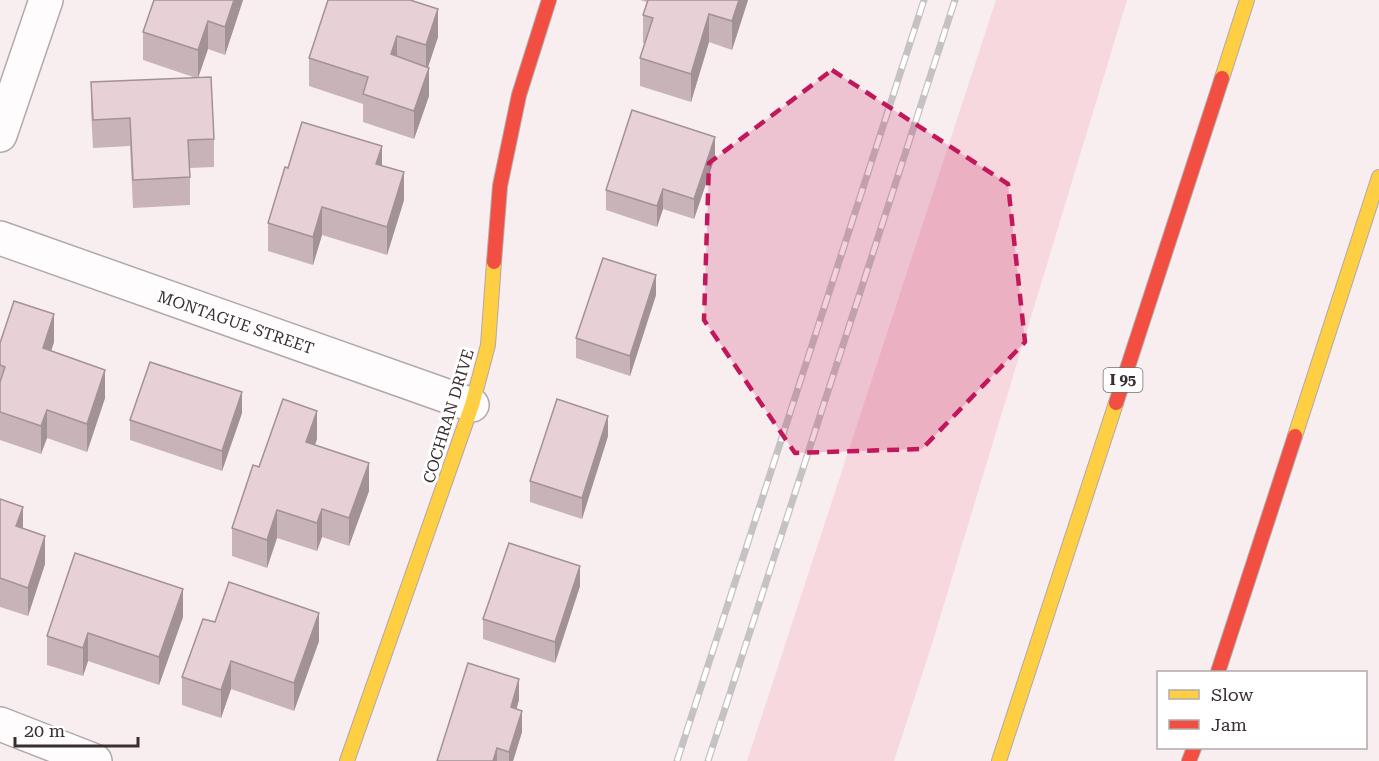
<svg xmlns="http://www.w3.org/2000/svg" width="1379" height="761" font-family="'Roboto Serif',serif">
	<rect width="100%" height="100%" fill="#f8eef0"/>
	<path fill="#f6d8de" d="M996,0H1127L931,647L894,761H747Z"/>
	<g fill="none" stroke-linecap="round" stroke-linejoin="round">
		<g stroke="#b2a8aa" stroke-width="36">
			<g id="street">
				<path d="M0,135L46,0"/>
				<path d="M0,238L472,405"/>
				<path d="M0,724L95,761"/>
			</g>
		</g>
		<g stroke="#b2a8aa" stroke-width="16">
			<g id="slow">
				<path d="M1222,78L1247,0"/>
				<path d="M1295,436L1379,177"/>
				<path d="M347,761L472,405L488,345L494,262"/>
				<path d="M999,761L1116,403"/>
			</g>
		</g>
		<g stroke="#b2a8aa" stroke-width="16">
			<g id="jam">
				<path d="M494,262L500,186L519,95L549,0"/>
				<path d="M1116,403L1222,78"/>
				<path d="M1218,672L1295,436"/>
				<path d="M1189,761L1194,748"/>
			</g>
		</g>
		<use href="#street" stroke="#fefcfd" stroke-width="33"/>
		<use href="#slow" stroke="#ffcf43" stroke-width="14"/>
		<use href="#jam" stroke="#f24e42" stroke-width="14"/>
		<g stroke="#c4c2c2" stroke-width="7">
			<g id="rail">
				<path d="M677,761L924,0"/>
				<path d="M708,761L955,0"/>
			</g>
		</g>
		<use href="#rail" stroke="#fff" stroke-width="4.5" stroke-dasharray="14" stroke-linecap="butt"/>
	</g>
	<g fill="#c8b4b8">
		<path d="M154,0H243L225,55L208,49L198,78L214,139V167L190,168V205L133,208L130,146L93,148L91,110V82L196,78L143,60V32Z"/>
		<path d="M328,0L438,37L428,67L429,96L414,139L363,122V104L309,86V58Z"/>
		<path d="M640,0H748L732,50L709,42L691,102L640,86V58L645,43H643V15L647,2Z"/>
		<path d="M715,157L694,219L663,209L657,227L606,210V190Z"/>
		<path d="M382,166L404,200L387,255L322,235L313,265L268,251V223L288,168Z"/>
		<path d="M656,295L630,376L576,358V338Z"/>
		<path d="M54,342L51,351L105,398L87,452L47,438L41,454L0,440V343Z"/>
		<path d="M242,413L222,471L130,440V420Z"/>
		<path d="M608,436L582,519L530,502V481Z"/>
		<path d="M317,439L315,445L369,491L349,546L322,537L317,551L277,538L267,568L232,556V528L259,467Z"/>
		<path d="M0,499L23,528L45,564L28,616L0,607Z"/>
		<path d="M580,586L555,663L483,639V619Z"/>
		<path d="M183,617L159,685L88,661L83,676L47,665V636Z"/>
		<path d="M215,622L319,641L294,711L231,689L221,718L182,705V677Z"/>
		<path d="M519,700L516,709L522,732L513,761H437Z"/>
	</g>
	<g fill="#a29296">
		<path d="M234,0H243L225,55V27Z"/>
		<path d="M739,0H748L732,50V21Z"/>
		<path d="M438,9V37L426,73V45Z"/>
		<path d="M709,14V42L691,102V74Z"/>
		<path d="M208,21V49L198,78V50Z"/>
		<path d="M397,36V64L391,54Z"/>
		<path d="M429,68V96L414,139V111Z"/>
		<path d="M715,137V157L694,219V199Z"/>
		<path d="M382,146V174L376,164Z"/>
		<path d="M404,172V200L387,255V227Z"/>
		<path d="M663,189V209L657,227V206Z"/>
		<path d="M322,207V235L313,265V237Z"/>
		<path d="M656,275V295L630,376V356Z"/>
		<path d="M54,314V342L43,376V348Z"/>
		<path d="M105,370V398L87,452V424Z"/>
		<path d="M242,392V413L222,471V451Z"/>
		<path d="M47,410V438L41,454V426Z"/>
		<path d="M317,411V439L306,470V442Z"/>
		<path d="M608,416V436L582,519V498Z"/>
		<path d="M369,463V491L349,546V518Z"/>
		<path d="M23,507V535L16,526Z"/>
		<path d="M322,509V537L317,551V523Z"/>
		<path d="M277,510V538L267,568V540Z"/>
		<path d="M45,536V564L28,616V588Z"/>
		<path d="M580,566V586L555,663V642Z"/>
		<path d="M183,589V617L159,685V657Z"/>
		<path d="M319,613V641L294,711V683Z"/>
		<path d="M88,633V661L83,676V648Z"/>
		<path d="M231,661V689L221,718V690Z"/>
		<path d="M519,679V700L511,728V707Z"/>
		<path d="M522,711V732L513,761H509V752Z"/>
		<path d="M497,748V761H493Z"/>
	</g>
	<g fill="#e8d1d6" stroke="#a29296" stroke-width="1.5">
		<path d="M154,0H234L225,27L208,21L198,50L143,32Z"/>
		<path d="M328,0H410L438,9L426,45L397,36L391,54L429,68L414,111L363,94L368,77L309,58Z"/>
		<path d="M648,0H739L732,21L709,14L691,74L640,58L653,18L643,15Z"/>
		<path d="M211,77L214,139L188,140L190,177L133,180L130,118L93,120L91,82Z"/>
		<path d="M632,110L715,137L694,199L663,189L657,206L606,190Z"/>
		<path d="M302,122L382,146L376,164L404,172L387,227L322,207L313,237L268,223L285,167L288,168Z"/>
		<path d="M603,258L656,275L630,356L576,338Z"/>
		<path d="M14,301L54,314L43,348L105,370L87,424L47,410L41,426L0,412V382L5,367L0,365V343Z"/>
		<path d="M150,362L242,392L222,451L130,420Z"/>
		<path d="M283,399L317,411L306,442L369,463L349,518L322,509L317,523L277,510L267,540L232,528L253,465L259,467Z"/>
		<path d="M557,399L608,416L582,498L530,481Z"/>
		<path d="M0,499L23,507L16,526L45,536L28,588L0,578Z"/>
		<path d="M509,543L580,566L555,642L483,619Z"/>
		<path d="M75,553L183,589L159,657L88,633L83,648L47,636Z"/>
		<path d="M229,582L319,613L294,683L231,661L221,690L182,677L203,619L215,622Z"/>
		<path d="M468,663L519,679L511,707L522,711L509,752L497,748L493,761H437Z"/>
	</g>
	<path fill="#c2185b" fill-opacity="0.2" stroke="#c2185b" stroke-width="4.5" stroke-dasharray="12 8" stroke-linejoin="round" d="M832,70L1008,184L1025,342L922,449L795,453L704,320L709,163Z"/>
	<g text-anchor="middle" stroke-width="6" stroke-linejoin="round" paint-order="stroke">
		<rect fill="#fff" stroke="#756d6e" stroke-width="1.5" x="1103.5" y="368" width="39" height="24" rx="4.5"/>
		<g font-size="15" font-weight="bold" fill="#3a2e30">
			<text x="1123" y="385">I 95</text>
		</g>
		<g font-size="16" fill="#3a2e30" stroke="#fff">
			<text transform="translate(236 322) rotate(19)" y="6">MONTAGUE STREET</text>
			<text transform="translate(448 416) rotate(-73)" y="6">COCHRAN DRIVE</text>
		</g>
	</g>
	<rect x="1157" y="671" width="210" height="78" fill="#ffffff" stroke="#b0abac" stroke-width="1.5"/>
	<rect x="1169" y="690" width="30" height="9" fill="#ffcf43" stroke="#b0abac" stroke-width="1.5"/>
	<text x="1211" y="701" font-size="18" fill="#3a2e30">Slow</text>
	<rect x="1169" y="720" width="30" height="9" fill="#f24e42" stroke="#b0abac" stroke-width="1.5"/>
	<text x="1211" y="731" font-size="18" fill="#3a2e30">Jam</text>
	<path d="M15 737v9h123v-9" fill="none" stroke="#3a2e30" stroke-width="3"/>
	<text x="24" y="737" font-size="18" fill="#3a2e30" stroke="#ffffff" stroke-width="4.5" paint-order="stroke">20 m</text>
</svg>
